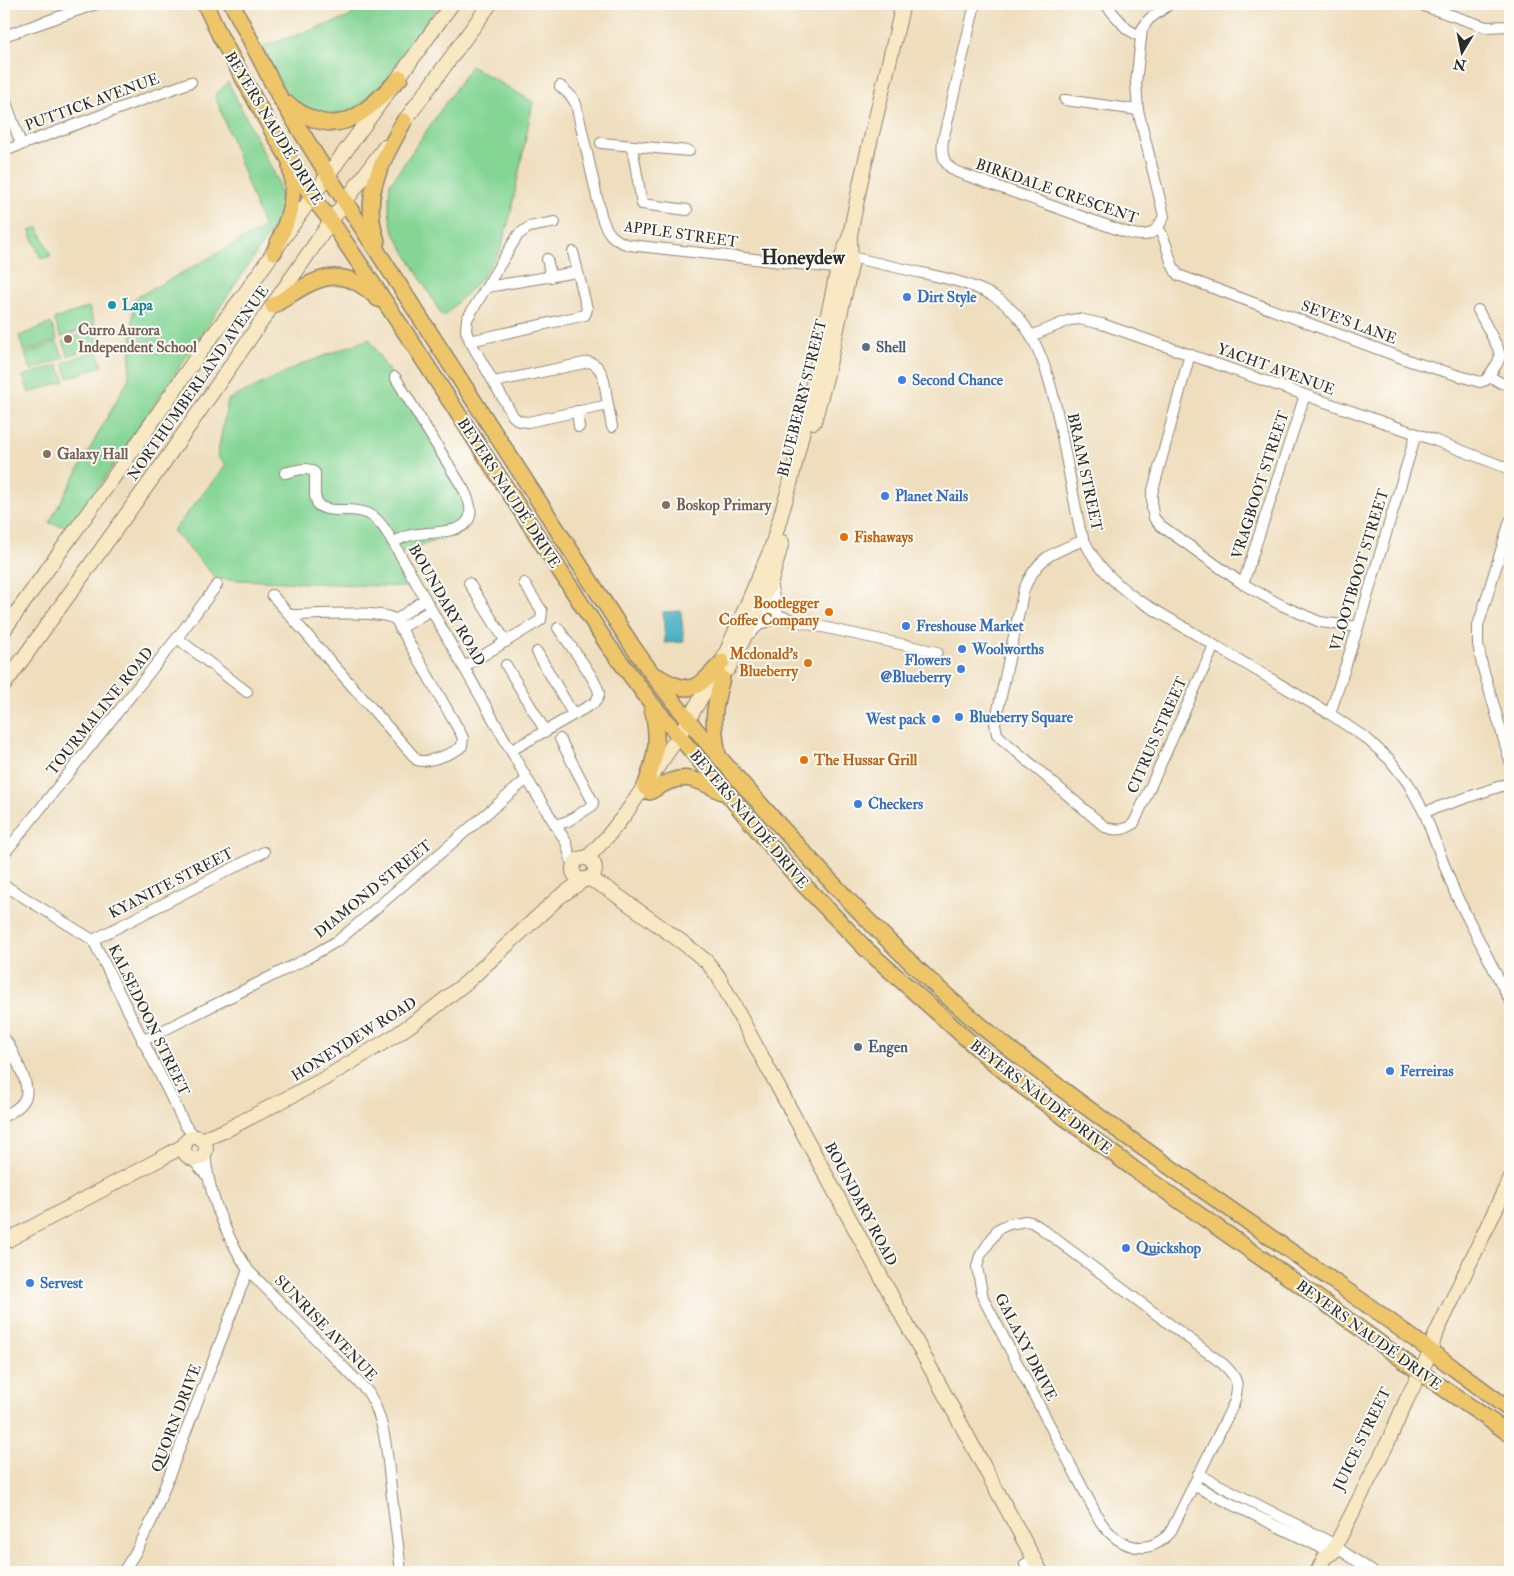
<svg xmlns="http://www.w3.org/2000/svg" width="1514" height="1576" font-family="'IM FELL Double Pica',serif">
	<rect width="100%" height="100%" fill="#fdfcf7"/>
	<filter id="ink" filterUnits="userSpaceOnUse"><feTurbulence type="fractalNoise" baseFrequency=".02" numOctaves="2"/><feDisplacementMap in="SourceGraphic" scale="10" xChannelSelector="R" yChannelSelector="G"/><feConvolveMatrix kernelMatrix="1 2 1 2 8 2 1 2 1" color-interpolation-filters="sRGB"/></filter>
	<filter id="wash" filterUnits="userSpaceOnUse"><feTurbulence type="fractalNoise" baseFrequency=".0096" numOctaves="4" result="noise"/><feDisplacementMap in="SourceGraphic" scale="20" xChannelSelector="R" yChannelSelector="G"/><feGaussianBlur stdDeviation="1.12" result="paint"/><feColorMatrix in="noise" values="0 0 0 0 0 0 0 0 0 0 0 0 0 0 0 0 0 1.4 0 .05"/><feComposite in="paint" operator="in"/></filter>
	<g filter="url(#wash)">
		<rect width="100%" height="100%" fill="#efdebe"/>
		<g fill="#85d595" stroke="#588060">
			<path d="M367,4H439L380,88L352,113L324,114L310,110L289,98L261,47L347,18Z"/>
			<path d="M471,66L533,102L510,217L500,251L481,279L443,317L394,233C388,216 388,201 390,184Z"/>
			<path d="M228,82L278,181L282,205L278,221L71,528L49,523L129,378L134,299L264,228L215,95Z"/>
			<path d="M38,227L51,256L41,259L30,231Z"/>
			<path d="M89,307L95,325L61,337L54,319Z"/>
			<path d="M51,323L57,340L24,352L19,336Z"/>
			<path d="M97,328L102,344L68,356L63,341Z"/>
			<path d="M369,339L466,498L467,530L391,556L405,587L217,579L173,531L226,465L217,457L228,400L300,365Z"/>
			<path d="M57,342L64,358L31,370L25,354Z"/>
			<path d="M97,350L102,366L68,378L63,363Z"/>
			<path d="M58,365L65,381L29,393L23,376Z"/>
		</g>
		<path fill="#44afc2" stroke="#386d76" d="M681,611L684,642L665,643L663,612Z"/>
	</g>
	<g filter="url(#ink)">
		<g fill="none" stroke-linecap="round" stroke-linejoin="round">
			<g stroke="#8d8474" stroke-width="12">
				<g id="street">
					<path d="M975,4L943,140C941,154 943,165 957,172L1122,231C1143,238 1155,238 1164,216L1138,110L1136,83L1142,29L1149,19L1170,4"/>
					<path d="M1105,4L1127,29L1141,37"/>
					<path d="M1418,4L1486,27L1510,26"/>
					<path d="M4,36L96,4"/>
					<path d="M560,86L571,96L576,104L601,215C606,231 612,241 630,245L844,269"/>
					<path d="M4,97L21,144"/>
					<path d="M1065,100L1138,110"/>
					<path d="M601,143L689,151"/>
					<path d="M632,146L642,204L687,210"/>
					<path d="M4,151L191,82"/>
					<path d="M1158,228C1169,242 1167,261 1178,275L1413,362L1480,382L1486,380L1497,364L1500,357L1498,348L1478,310"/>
					<path d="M846,256C869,261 891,266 913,271C940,277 968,282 992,295C1043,323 1055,400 1065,452C1070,478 1075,504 1080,530C1090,559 1112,582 1138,600L1330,714L1367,739L1389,759L1408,783L1424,812L1455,893L1510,1001"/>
					<path d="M547,259L551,277"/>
					<path d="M487,287L577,272"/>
					<path d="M1031,336L1070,320L1079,319L1102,324L1434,440L1510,469"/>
					<path d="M470,341L585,315L587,309L573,252"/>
					<path d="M1190,354L1152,494V509L1154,518L1160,525L1243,584L1281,605L1320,622L1358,627"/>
					<path d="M1489,376L1501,383L1510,385"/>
					<path d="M395,377L464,490C488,537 440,530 412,535C405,536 399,540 393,542L527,779L566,842L573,866"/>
					<path d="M494,382L589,362C606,366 605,391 608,405L528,422L519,421L513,416L470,341L466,331L467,319L518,235L529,227L555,222"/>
					<path d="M608,405L612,427"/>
					<path d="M577,411L579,427"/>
					<path d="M285,473C295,471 308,465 315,473V496L318,505C325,510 333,510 341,510C373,509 377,517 393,542"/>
					<path d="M1510,521L1478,626V644L1482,665L1510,761"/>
					<path d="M1084,540C1053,553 1038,556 1024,589L995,724L997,734L1003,740L1105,827C1116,831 1125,831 1134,823L1214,646"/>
					<path d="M469,583L506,642"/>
					<path d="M1243,584L1305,395"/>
					<path d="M272,595L417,760C426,764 455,753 462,746L463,738L460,732L396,620C383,609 311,615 291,615"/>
					<path d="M754,607L795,621L937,652"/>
					<path d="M396,620L425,599"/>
					<path d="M400,629L431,610"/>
					<path d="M749,634L759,625L778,616L771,583"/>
					<path d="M177,638L247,692"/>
					<path d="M537,652L573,714"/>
					<path d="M506,665L546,732"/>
					<path d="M464,667L541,620L542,611L524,583"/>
					<path d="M1330,714L1358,627L1416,434"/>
					<path d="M512,750L594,703C597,700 599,697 599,693C597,680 567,641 558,628"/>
					<path d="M1424,812L1510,783"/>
					<path d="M556,825L568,821L592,806L593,802L560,739"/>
					<path d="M4,854L177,638L217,585"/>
					<path d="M4,885L93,940L185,1125L196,1138"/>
					<path d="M93,940L264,852"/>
					<path d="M4,1038C11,1046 14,1056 19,1066C31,1091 31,1103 4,1116"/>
					<path d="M142,1041L304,960L339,940L527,779"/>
					<path d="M205,1153C208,1194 226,1235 248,1270L368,1392C386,1421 387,1455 391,1488C394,1516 398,1544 401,1572"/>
					<path d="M192,1159L206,1175"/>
					<path d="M1025,1221L1031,1222L1038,1226L1223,1364C1237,1377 1240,1384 1234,1403L1170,1533C1146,1558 1118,1547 1100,1521L983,1298L977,1267L980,1256L998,1229L1009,1224Z"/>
					<path d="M1198,1474L1336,1545L1342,1551L1373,1572"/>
					<path d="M1193,1485L1332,1553L1336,1552"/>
					<path d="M1025,1564L1034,1559"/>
					<path d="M123,1572L137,1550L152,1520L248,1270"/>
				</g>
			</g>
			<g stroke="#8d8474" stroke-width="16">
				<g id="secondary">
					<path d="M398,130L490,4"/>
					<path d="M814,422L826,378L851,266L850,238"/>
					<path d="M4,630L133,450L203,348L243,296L312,197L452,4"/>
					<path d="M728,669L743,640L771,582L782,542"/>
					<path d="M4,685L162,465L331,221L385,147"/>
					<path d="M587,858L607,837L626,813L678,737L722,662L771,549L789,488L803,430L838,268L850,235L861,180L903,4"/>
					<circle cx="584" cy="869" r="11"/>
					<path d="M588,878L608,889L686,945L706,961L718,976L1041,1572"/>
					<circle cx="195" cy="1148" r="11"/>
					<path d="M201,1140L224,1131L322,1080L396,1035L430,1011L467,982L558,898L585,879"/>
					<path d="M4,1242L160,1159L185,1145"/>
					<path d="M1317,1572L1325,1557L1332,1553L1336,1545L1388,1442L1406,1401L1431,1351L1434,1338L1510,1179"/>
				</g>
			</g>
			<g stroke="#8d8474" stroke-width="18">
				<g id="primary">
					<path d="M205,4L220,36L275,136L312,197L331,221L415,347L608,645L652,704L801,882L867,950L987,1057L1022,1086L1134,1169L1314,1295L1414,1368L1510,1434"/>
					<path d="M232,4L279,96L328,175L631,644C673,705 722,762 772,817C839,892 908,965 985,1029C1098,1121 1220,1201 1339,1285C1397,1325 1453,1368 1510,1410"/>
					<path d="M288,104C339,144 362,114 400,78"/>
					<path d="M377,241C360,194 383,162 404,121"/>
					<path d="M274,252C286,225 298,197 290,167"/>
					<path d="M273,306C312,281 338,259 378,299"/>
					<path d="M657,676C691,697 697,689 722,662"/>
					<path d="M718,755C712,721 713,711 722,678"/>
					<path d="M645,787C656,756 660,741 652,708"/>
					<path d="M650,792C681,772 690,776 722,792"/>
				</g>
			</g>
			<use href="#street" stroke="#fff" stroke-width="10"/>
			<use href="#secondary" stroke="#f8e8c3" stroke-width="14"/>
			<use href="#primary" stroke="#eec569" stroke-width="15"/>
		</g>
	</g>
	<g fill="#3f7fe0" stroke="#fdfcf7" stroke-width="2">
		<circle cx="907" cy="297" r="5"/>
		<circle cx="902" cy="380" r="5"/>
		<circle cx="885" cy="496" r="5"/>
		<circle cx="906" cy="626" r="5"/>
		<circle cx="962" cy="649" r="5"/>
		<circle cx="961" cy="669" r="5"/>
		<circle cx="959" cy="717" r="5"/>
		<circle cx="936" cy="719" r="5"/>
		<circle cx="858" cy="804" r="5"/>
		<circle cx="1390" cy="1071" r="5"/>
		<circle cx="1126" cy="1248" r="5"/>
		<circle cx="30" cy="1283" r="5"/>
	</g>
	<circle fill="#0f9aa8" stroke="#fdfcf7" stroke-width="2" cx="112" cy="305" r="5"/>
	<g fill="#8d6e63" stroke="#fdfcf7" stroke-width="2">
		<circle cx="68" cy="339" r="5"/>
		<circle cx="47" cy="454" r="5"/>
		<circle cx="666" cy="505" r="5"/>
	</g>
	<g fill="#5c6f8a" stroke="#fdfcf7" stroke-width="2">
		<circle cx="866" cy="347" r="5"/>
		<circle cx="858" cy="1047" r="5"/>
	</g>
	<g fill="#e8710a" stroke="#fdfcf7" stroke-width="2">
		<circle cx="844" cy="537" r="5"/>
		<circle cx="829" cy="612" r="5"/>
		<circle cx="808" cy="663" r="5"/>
		<circle cx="804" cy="760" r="5"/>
	</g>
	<g text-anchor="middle" stroke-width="4" stroke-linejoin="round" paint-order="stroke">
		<g font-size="15" fill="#2b2b2b" stroke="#fdfcf7">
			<text transform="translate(92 102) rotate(-20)" y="5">PUTTICK AVENUE</text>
			<text transform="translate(274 128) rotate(59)" y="5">BEYERS NAUDÉ DRIVE</text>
			<text transform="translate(1057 191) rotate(19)" y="5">BIRKDALE CRESCENT</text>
			<text transform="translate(681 234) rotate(8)" y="5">APPLE STREET</text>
			<text transform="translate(1349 322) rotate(20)" y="5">SEVE'S LANE</text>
			<text transform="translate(1276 369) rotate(20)" y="5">YACHT AVENUE</text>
			<text transform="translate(198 383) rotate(-55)" y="5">NORTHUMBERLAND AVENUE</text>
			<text transform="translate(802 398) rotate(-76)" y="5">BLUEBERRY STREET</text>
			<text transform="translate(1085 472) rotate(78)" y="5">BRAAM STREET</text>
			<text transform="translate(1260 485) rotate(-72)" y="5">VRAGBOOT STREET</text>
			<text transform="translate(509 493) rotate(57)" y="5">BEYERS NAUDÉ DRIVE</text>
			<text transform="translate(1359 570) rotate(-73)" y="5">VLOOTBOOT STREET</text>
			<text transform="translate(447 605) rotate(60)" y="5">BOUNDARY ROAD</text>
			<text transform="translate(100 711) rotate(-51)" y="5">TOURMALINE ROAD</text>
			<text transform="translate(1157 735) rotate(-66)" y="5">CITRUS STREET</text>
			<text transform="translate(749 819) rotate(50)" y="5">BEYERS NAUDÉ DRIVE</text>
			<text transform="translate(171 883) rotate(-27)" y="5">KYANITE STREET</text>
			<text transform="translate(373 889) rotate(-39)" y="5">DIAMOND STREET</text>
			<text transform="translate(149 1020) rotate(64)" y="5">KALSEDOON STREET</text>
			<text transform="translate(354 1039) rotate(-32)" y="5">HONEYDEW ROAD</text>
			<text transform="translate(1041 1097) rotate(38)" y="5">BEYERS NAUDÉ DRIVE</text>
			<text transform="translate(861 1204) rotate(62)" y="5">BOUNDARY ROAD</text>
			<text transform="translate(326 1328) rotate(46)" y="5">SUNRISE AVENUE</text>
			<text transform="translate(1369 1335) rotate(36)" y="5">BEYERS NAUDÉ DRIVE</text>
			<text transform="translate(1026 1347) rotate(63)" y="5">GALAXY DRIVE</text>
			<text transform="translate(176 1418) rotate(-69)" y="5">QUORN DRIVE</text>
			<text transform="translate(1362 1439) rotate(-64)" y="5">JUICE STREET</text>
		</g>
		<g font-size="15" font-weight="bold" fill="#366cbe" stroke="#fdfcf7" text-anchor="start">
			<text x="917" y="302">Dirt Style</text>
			<text x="912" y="385">Second Chance</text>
			<text x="895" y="501">Planet Nails</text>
			<text x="916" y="631">Freshouse Market</text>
			<text x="972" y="654">Woolworths</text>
			<text x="951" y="665" text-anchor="end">Flowers<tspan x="951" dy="17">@Blueberry</tspan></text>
			<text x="969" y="722">Blueberry Square</text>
			<text x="926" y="724" text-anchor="end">West pack</text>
			<text x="868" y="809">Checkers</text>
			<text x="1400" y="1076">Ferreiras</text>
			<text x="1136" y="1253">Quickshop</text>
			<text x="40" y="1288">Servest</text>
		</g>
		<g font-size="15" font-weight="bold" fill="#0d838f" stroke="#fdfcf7" text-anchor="start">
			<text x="122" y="310">Lapa</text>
		</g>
		<g font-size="15" font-weight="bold" fill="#785e54" stroke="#fdfcf7" text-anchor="start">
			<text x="78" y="335">Curro Aurora<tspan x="78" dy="17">Independent School</tspan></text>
			<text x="57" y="459">Galaxy Hall</text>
			<text x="676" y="510">Boskop Primary</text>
		</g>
		<g font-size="15" font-weight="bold" fill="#4e5e75" stroke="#fdfcf7" text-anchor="start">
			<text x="876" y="352">Shell</text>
			<text x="868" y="1052">Engen</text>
		</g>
		<g font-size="15" font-weight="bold" fill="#c56008" stroke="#fdfcf7" text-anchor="start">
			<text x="854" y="542">Fishaways</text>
			<text x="819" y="608" text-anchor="end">Bootlegger<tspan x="819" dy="17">Coffee Company</tspan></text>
			<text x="798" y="659" text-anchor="end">Mcdonald's<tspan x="798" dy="17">Blueberry</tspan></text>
			<text x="814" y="765">The Hussar Grill</text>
		</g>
		<g font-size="20" font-weight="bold" fill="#2b2b2b" stroke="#fdfcf7">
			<text x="803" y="264">Honeydew</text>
		</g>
	</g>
	<rect width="1514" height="1576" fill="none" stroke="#fdfcf7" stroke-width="20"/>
	<g transform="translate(1462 52) rotate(190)" stroke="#fdfcf7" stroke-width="4" paint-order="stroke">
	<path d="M0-4L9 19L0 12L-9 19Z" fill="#2b2b2b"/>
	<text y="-8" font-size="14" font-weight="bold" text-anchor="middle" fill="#2b2b2b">N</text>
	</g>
</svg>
